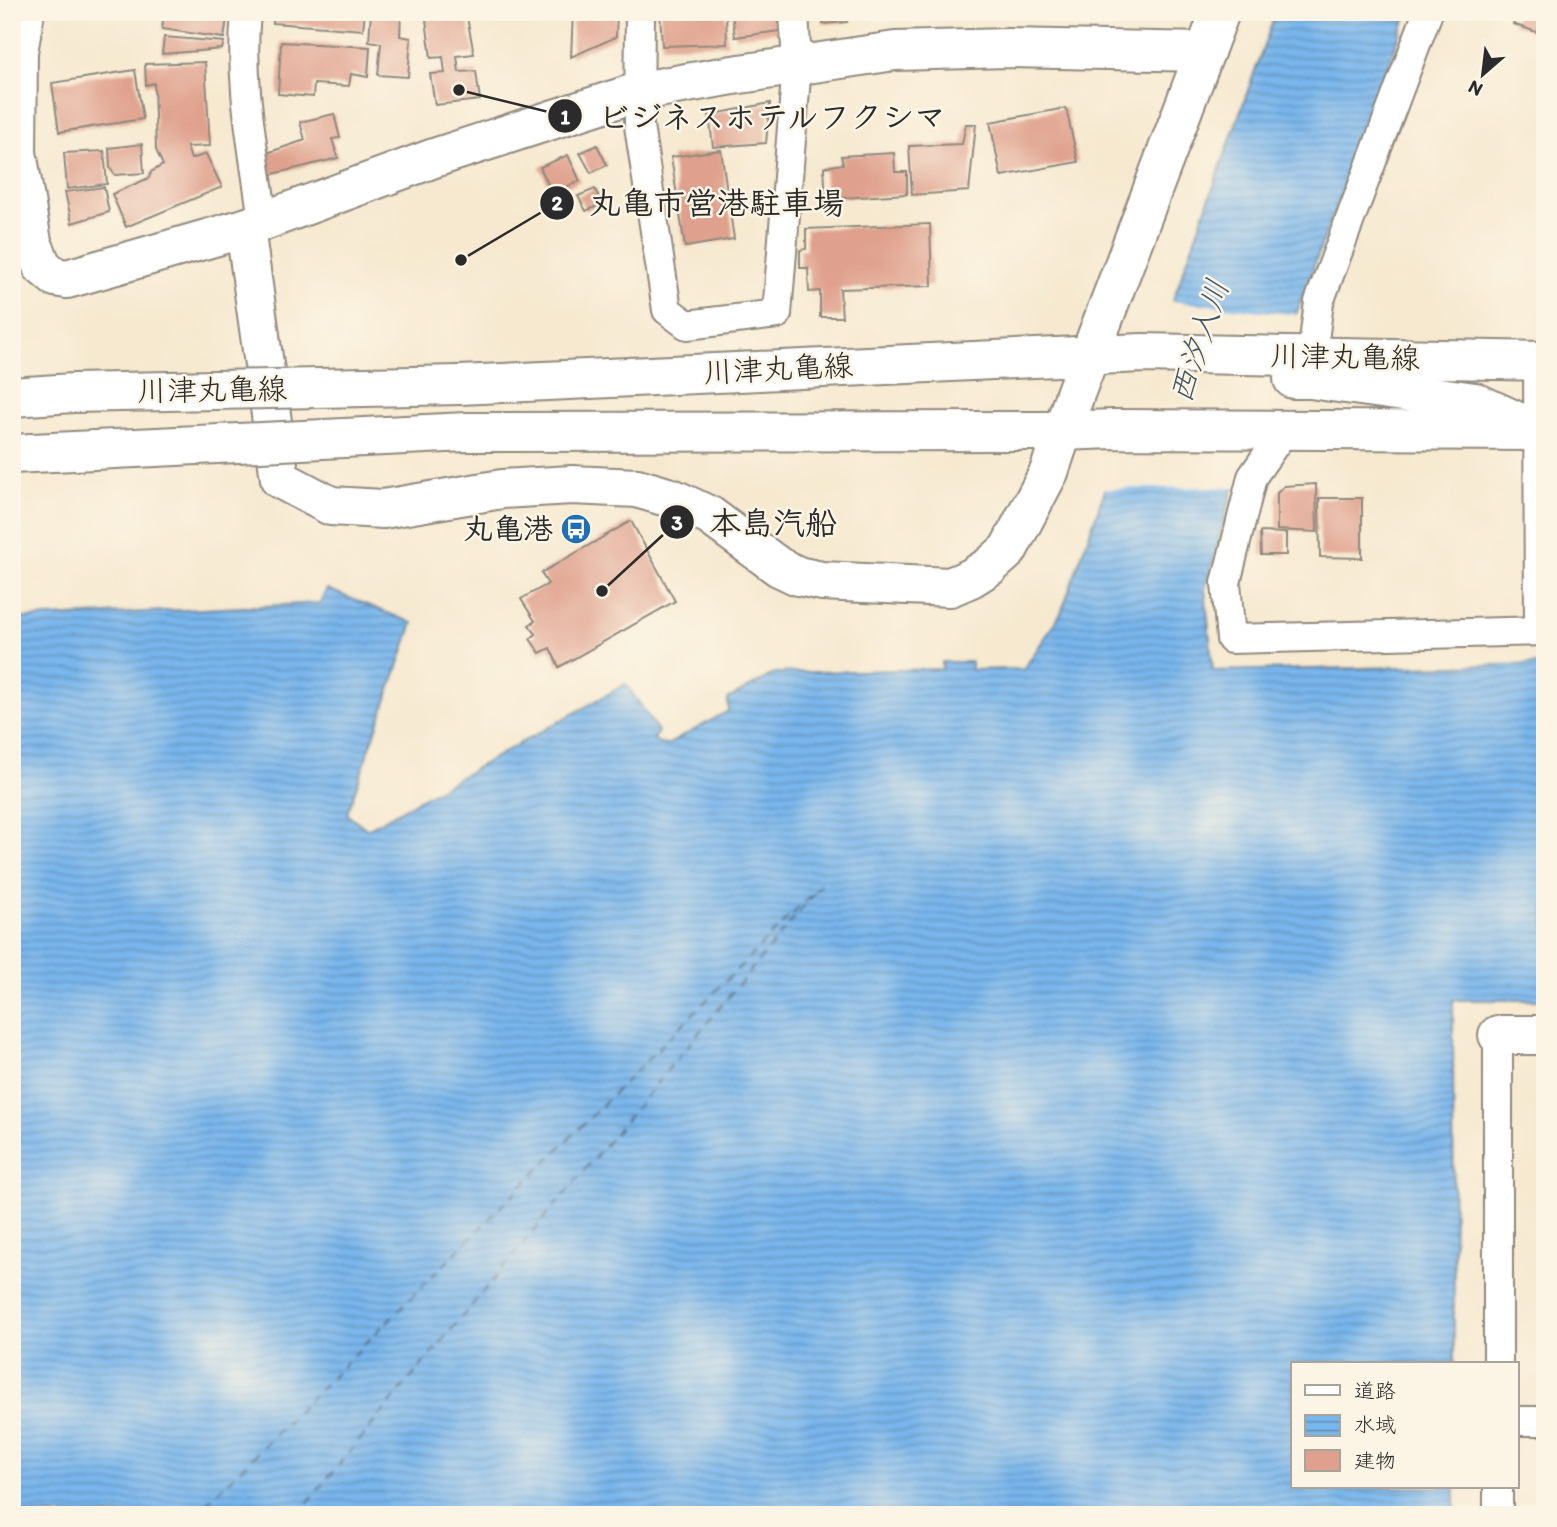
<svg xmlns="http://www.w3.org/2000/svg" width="1557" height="1527" font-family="Itim,'Klee One',sans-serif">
	<defs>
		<pattern id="water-rules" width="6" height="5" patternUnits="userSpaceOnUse" patternTransform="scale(1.75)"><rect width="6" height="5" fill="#79b6ec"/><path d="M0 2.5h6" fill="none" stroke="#6394bf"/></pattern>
	</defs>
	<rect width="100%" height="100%" fill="#fcf5e5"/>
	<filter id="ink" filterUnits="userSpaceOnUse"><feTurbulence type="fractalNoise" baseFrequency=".0143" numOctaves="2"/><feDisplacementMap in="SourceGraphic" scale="14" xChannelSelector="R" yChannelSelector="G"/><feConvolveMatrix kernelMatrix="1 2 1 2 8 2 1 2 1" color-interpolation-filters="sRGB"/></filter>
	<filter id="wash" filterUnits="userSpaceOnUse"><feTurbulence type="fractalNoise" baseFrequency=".00686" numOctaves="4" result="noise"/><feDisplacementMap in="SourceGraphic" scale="28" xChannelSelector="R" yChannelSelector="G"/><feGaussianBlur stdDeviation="1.57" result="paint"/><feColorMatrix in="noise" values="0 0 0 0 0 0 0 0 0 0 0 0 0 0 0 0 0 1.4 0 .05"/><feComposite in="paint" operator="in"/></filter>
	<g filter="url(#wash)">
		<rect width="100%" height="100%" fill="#f6e9d0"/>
		<path fill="url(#water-rules)" stroke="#52708c" stroke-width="2" d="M1276,12H1408L1238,471L1205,589L1213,671L1545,664V1000H1453L1454,1364H1293V1487H1455V1515H12V619L320,603L327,589L413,623L347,814L367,829L626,684L658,731L654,739L659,744L667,745L728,711V699L775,673L942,669V662H971V670L1024,669L1061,613Z"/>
		<path fill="#f6e9d0" d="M1171,301L1299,315L1237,487L1102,489Z"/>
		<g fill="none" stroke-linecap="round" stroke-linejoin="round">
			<g stroke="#425565" stroke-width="2" stroke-dasharray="9 7" stroke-linecap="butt">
				<path d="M195,1515L826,880"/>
				<path d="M297,1515L816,892"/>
			</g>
		</g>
		<g id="blocks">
			<g fill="#dfa18d">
				<path d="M164,12H228L224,38L162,29Z"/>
				<path d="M274,12H365L363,30L273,23Z"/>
				<path d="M371,12H401L400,36L411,38L408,77L378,75L381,43L369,41Z"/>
				<path d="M425,12H466L474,54L457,56L459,72L476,71L480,100L435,105L430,74L445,73L443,57L431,58Z"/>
				<path d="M573,12H617L616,37L571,57Z"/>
				<path d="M660,12H726L727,44L662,46Z"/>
				<path d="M732,12H777L780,31L735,37Z"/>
				<path d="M822,12H845L847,22L823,24Z"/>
				<path d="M1517,12H1545V35L1513,24Z"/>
				<path d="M164,37L224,42L222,49L162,54Z"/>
				<path d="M281,42L370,47L368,77L351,74L349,86L314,84L313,97L278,94Z"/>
				<path d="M205,62L210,146L187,147L191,159L206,154L222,187L126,227L112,194L149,178L151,172L163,165L156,150L154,83L146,85L145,64Z"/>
				<path d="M135,70L143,119L59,132L52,83Z"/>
				<path d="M770,103L766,143L713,147L709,115Z"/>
				<path d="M1066,108L1078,162L1001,176L990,122Z"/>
				<path d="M334,114L340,138L332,139L338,158L269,175L264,154L305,140L300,122Z"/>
				<path d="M966,124H976L969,191L912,195L909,146L962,144Z"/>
				<path d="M142,144L144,173L115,175L110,168L109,148Z"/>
				<path d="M597,145L607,165L591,173L580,153Z"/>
				<path d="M721,150L734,239L685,247L671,157Z"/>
				<path d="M104,151L107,184L67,189L64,153Z"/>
				<path d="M894,153L895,172H907V194L826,199L824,167L843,164L841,156Z"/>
				<path d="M568,155L580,181L552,193L540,167Z"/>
				<path d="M104,187L109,212L72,223L65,192Z"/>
				<path d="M595,189L602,204L586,211L578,196Z"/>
				<path d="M930,224L932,286L840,289L842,317H820V291L809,292L808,268H800V250L806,249V229Z"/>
				<path d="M1316,484L1317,532L1277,530V493L1284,486Z"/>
				<path d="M1319,498H1362V558L1320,557Z"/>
				<path d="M631,521L675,601L559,667L550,648L540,653L530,639L536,634L529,625L535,621L521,599L548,584L541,573Z"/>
				<path d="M1260,532L1286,533V555H1261Z"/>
			</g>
		</g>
	</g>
	<g filter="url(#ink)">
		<use href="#blocks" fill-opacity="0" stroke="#908a7e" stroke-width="2"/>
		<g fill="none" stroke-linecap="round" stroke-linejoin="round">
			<g stroke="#908a7e" stroke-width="32">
				<g id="street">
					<path d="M246,12C239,83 254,151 263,221"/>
					<path d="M640,12L639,126L667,310L687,325L777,314L797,65L794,12"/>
					<path d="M1312,356L1319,302L1428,12"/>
					<path d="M1538,360L1539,631"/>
					<path d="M1284,431L1252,477L1226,583L1231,639L1545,631"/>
					<path d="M1498,1035V1364"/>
					<path d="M1517,1421H1545"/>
					<path d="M1498,1487V1515"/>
				</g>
			</g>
			<g stroke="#908a7e" stroke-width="42">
				<g id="secondary">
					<path d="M25,12L18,52L17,152L32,242L42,266L55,277L67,279L245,228L434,158L641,91L733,75L895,51L1008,48L1205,52"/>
					<path d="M245,228L280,479L331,506L383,509L502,489L572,485L637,488L674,499L710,516L779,567L798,576L822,581L950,587L971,578L990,566L1008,550L1049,472L1075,394L1220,12"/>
					<path d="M1293,379H1310L1475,402L1527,426"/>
					<path d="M460,385L1142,353L1545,361"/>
					<path d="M467,432L1063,431L1113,429L1545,431"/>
					<path d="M1498,1035H1545"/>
				</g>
			</g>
			<use href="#street" stroke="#fff" stroke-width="28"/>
			<use href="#secondary" stroke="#fff" stroke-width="38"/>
			<g stroke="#908a7e" stroke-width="42" stroke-linecap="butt">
				<g id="secondary-bridge">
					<path d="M12,397L73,393L460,385"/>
					<path d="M12,454L467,432"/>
				</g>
			</g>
			<use href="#secondary-bridge" stroke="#fff" stroke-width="38"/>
		</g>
	</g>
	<defs>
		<g id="bus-disc" transform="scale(1.575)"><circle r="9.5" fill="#1f6fb2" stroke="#fcf5e5"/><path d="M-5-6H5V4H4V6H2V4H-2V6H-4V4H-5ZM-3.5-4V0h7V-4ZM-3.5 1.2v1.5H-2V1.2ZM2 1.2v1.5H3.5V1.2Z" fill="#fff"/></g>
	</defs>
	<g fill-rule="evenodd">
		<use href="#bus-disc" x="576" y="529"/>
	</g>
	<g text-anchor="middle" stroke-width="5" stroke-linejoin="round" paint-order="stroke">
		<g font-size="30" fill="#2b2b2b" stroke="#fcf5e5">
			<text transform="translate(1345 357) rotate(1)" y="10">川津丸亀線</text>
			<text transform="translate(778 369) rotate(-3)" y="10">川津丸亀線</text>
			<text transform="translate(212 390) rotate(-1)" y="10">川津丸亀線</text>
		</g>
		<g font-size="30" font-weight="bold" fill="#2b2b2b" stroke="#fcf5e5" text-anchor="end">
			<text x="553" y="539">丸亀港</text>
		</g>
		<g font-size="32" font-style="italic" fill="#425565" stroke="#fcf5e5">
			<text transform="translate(1199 341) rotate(-72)" y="11">西汐入川</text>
		</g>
	</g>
	<path fill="none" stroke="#2b2b2b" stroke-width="2.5" d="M459 90L565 116M461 260L557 203M602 591L677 522"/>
	<g fill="#2b2b2b" stroke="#fcf5e5" stroke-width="2.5">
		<circle cx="459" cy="90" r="7"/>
		<circle cx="461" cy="260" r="7"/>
		<circle cx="602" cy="591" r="7"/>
		<circle cx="565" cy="116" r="18"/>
		<circle cx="557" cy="203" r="18"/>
		<circle cx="677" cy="522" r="18"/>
	</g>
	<g font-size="21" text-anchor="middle" font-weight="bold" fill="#fff">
		<text x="565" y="124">1</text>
		<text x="557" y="210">2</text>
		<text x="677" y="530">3</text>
	</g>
	<g font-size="32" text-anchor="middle" font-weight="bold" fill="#2b2b2b" stroke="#fcf5e5" stroke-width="5" stroke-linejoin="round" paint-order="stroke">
		<text x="772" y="128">ビジネスホテルフクシマ</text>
		<text x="717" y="214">丸亀市営港駐車場</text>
		<text x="773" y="534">本島汽船</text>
	</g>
	<rect width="1557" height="1527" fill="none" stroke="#fcf5e5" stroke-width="42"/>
	<rect x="1291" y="1362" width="228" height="126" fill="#fcf5e5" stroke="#a8a49b" stroke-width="2"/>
	<rect x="1305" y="1385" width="35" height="10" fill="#ffffff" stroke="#a8a49b" stroke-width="2"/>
	<text x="1354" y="1398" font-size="21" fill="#2b2b2b">道路</text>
	<rect x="1305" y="1415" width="35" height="21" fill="url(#water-rules)" stroke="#a8a49b" stroke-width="2"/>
	<text x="1354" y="1432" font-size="21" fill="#2b2b2b">水域</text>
	<rect x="1305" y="1450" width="35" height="21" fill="#dfa18d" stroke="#a8a49b" stroke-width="2"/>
	<text x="1354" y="1468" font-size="21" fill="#2b2b2b">建物</text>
	<g transform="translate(1483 74) rotate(208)" stroke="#fcf5e5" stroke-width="5" paint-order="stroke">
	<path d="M0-5L12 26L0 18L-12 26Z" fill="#2b2b2b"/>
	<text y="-10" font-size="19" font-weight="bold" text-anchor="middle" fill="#2b2b2b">N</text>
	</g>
</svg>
